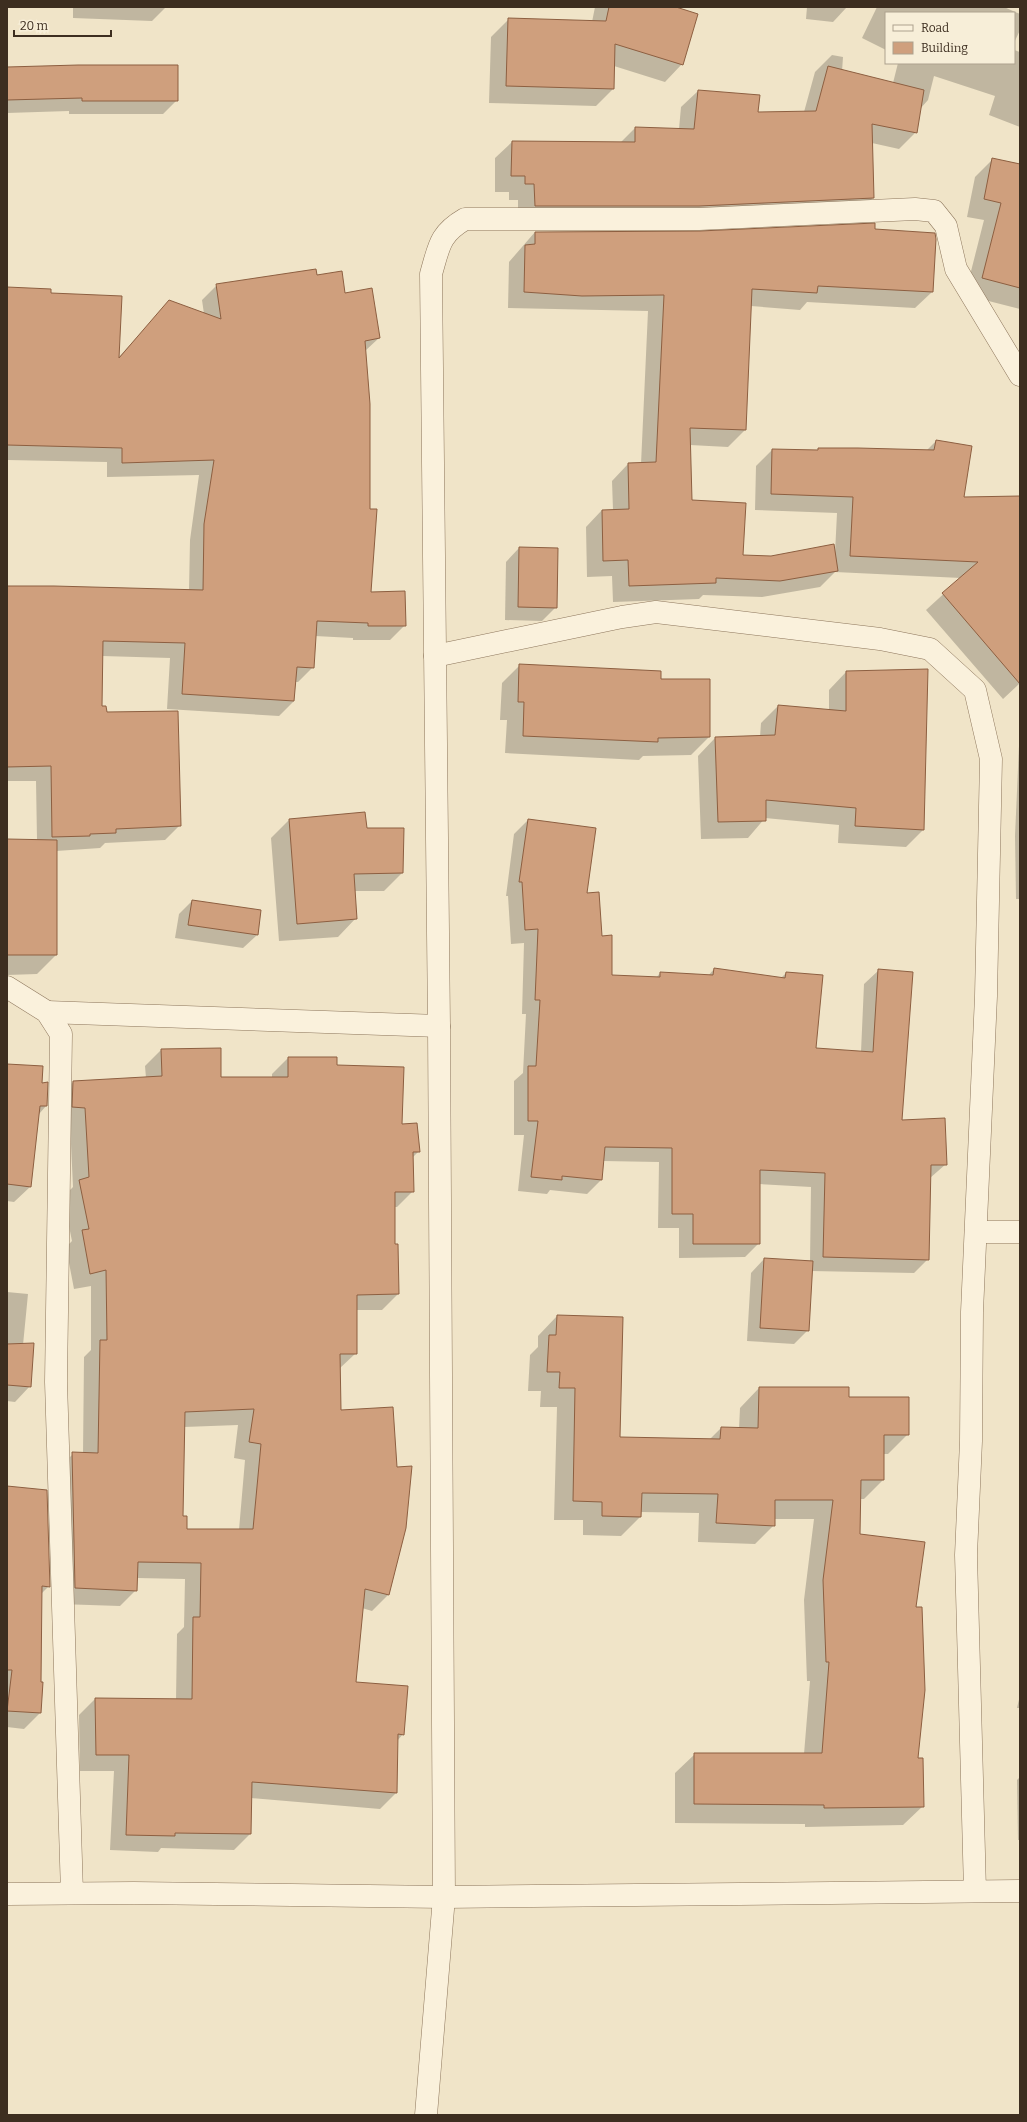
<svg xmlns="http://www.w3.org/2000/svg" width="1027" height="2122" font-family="Bitter,serif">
	<rect width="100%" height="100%" fill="#f0e4c8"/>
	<g fill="#0003" fill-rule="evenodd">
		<path d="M73,7H166L152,21L73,18Z"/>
		<path d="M595,7H673L682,64L665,82L614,66L613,89L596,106L489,103L491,37L509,19L592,22Z"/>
		<path d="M807,7H847L833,22L806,19Z"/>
		<path d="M877,7H1004L1020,14V30L1014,43V13H886V50L862,38Z"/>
		<path d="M1014,50L1020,52V127L989,115L995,96L934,76L928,100L920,109L916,132L899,149L872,143L873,198L856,215L518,223V200H509V192H495V158L512,142H621L635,128L679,129L681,107L698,91L759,96L757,113L804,112L815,72L832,55L843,57L841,86L893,83L898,63H1014Z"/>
		<path d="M7,68L177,100L163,114H69V111L7,113Z"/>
		<path d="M993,159L1020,165V309L965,295L984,220L967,217L975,177Z"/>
		<path d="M874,230L935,239L932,292L915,308L807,302L800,310L751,306L745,430L728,447L690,445L691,500L741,556L771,557L835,553L837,513L755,510L756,466L772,450H927L936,441L963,498L1020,497V673L1019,684L1003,699L926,610L961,578L835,572L820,587L762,597L703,595L699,599L613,602L612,576L587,577L586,527L602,510H613L612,481L628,464H641L648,311L508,308L509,262L535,232Z"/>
		<path d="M316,276L344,294L379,338L365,351L370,593L405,625L390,640H353V638L315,636L313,667L298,682H295L294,701L279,716L167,709L170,658L102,656L100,707L180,825L165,840L105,843L100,848L56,851V955L37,974L7,975V840H37L36,781H7V587L189,591L190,540L199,475L107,477V462L7,460V288L50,294L118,358L170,301L204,314L202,300L217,285Z"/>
		<path d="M519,548L556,607L542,621L505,620L506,562Z"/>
		<path d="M520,665L709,737L691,755L643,756L639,760L505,753L507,720H500L502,683Z"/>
		<path d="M846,672L923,830L906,847L838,843L839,825L765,818L748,838L701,839L698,756L715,738L760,737L761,723L778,706L829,710V690Z"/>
		<path d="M1020,723V899H1016L1015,836Z"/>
		<path d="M289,820L366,829H403L402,873L384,891H354L356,918L338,937L279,941L271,838Z"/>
		<path d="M528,820L586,894L601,937L611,976L656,978L660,973L708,976L714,969L780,979L786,973L815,1049L861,1052L864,984L879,970L901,1121L946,1164L930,1178L928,1259L914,1273L811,1271L808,1330L794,1344L747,1341L751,1273L764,1259L810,1262L811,1187L759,1184V1243L745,1257L679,1258V1228H658L659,1162L603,1161L601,1180L587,1194L550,1190L547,1194L518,1191L524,1135H514V1081L523,1073L526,1014H522L524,943L511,944L508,896H506L514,834Z"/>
		<path d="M192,901L257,935L243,948L175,938L179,914Z"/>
		<path d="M161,1050L220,1078H272V1074L288,1058L336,1066L401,1125L419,1151L413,1157V1191L397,1207H394V1245L398,1294L382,1310H356V1353L339,1369L340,1411L388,1595L372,1611L362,1608L355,1683L403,1734L397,1741L396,1793L380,1809L251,1798L250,1834L234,1850L161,1848L158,1852L110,1850L114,1771H80L79,1715L95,1699L176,1700L177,1634L184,1627L185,1579L137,1578L136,1590L120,1606L59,1604L57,1470L73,1454H83L84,1357L91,1350V1286L74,1289L66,1247L72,1241L63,1197L73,1187L70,1123L57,1098L73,1082L146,1078L145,1066ZM238,1425L234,1458L245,1460L239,1530H186L182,1517L184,1427Z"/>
		<path d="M7,1065L41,1084L46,1106L39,1114L30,1187L14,1202L7,1201Z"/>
		<path d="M7,1292L28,1294L23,1345L30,1386L15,1402L7,1401Z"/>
		<path d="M557,1316L619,1438L710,1439L721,1428L739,1429L740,1408L759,1388L848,1398L908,1434L888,1454H883V1480L864,1499H859V1535L915,1608L917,1759L923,1806L903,1825L805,1827V1824L675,1823V1773L695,1754H804L810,1681H807L804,1600L814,1519H774V1525L755,1544L698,1542L699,1513L640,1512V1517L621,1536L583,1535V1520H554L557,1407H540L541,1391H528L530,1355L538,1347V1336Z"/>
		<path d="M7,1487L49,1586L41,1594L40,1683H42L40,1713L24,1729L7,1727Z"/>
		<path d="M1020,1695V1708H1017Z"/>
		<path d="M1020,1777V1840H1018L1017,1780Z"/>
	</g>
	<g fill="#cf9f7d" stroke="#8d5f41" fill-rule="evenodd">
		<path d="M609,7H676L698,14L683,65L615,44L614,89L506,86L508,18L606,21Z"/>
		<path d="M78,65H178V101H82V98L7,100V67Z"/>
		<path d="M828,66L924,90L917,133L872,124L874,198L699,206H535L534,184H525V176H511L512,141L635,142V127L694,129L698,90L760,95L758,112L816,111Z"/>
		<path d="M992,158L1020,164V288L982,278L1001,203L984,199Z"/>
		<path d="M875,223V229L935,233L936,239L933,292L818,286L817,293L752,289L746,430L690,428L692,500L746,503L743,555L771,556L834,544L838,571L780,581L716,578V583L629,586L628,560L603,561L602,510L629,509L628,463L656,462L664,295L582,296L524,292L525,245L535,244V232L700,231Z"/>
		<path d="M316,269L317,275L342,271L345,293L372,288L380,338L365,341L370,404V509H377L371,592L405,591L406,626H368V623L317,621L314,668L297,667L294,701L182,694L185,643L103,641L102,706H106L107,712L178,711L181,826L116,829V833L90,834V836L52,837L51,766L7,767V586H54L203,590L204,524L214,460L122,463V448L7,445V287L51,289V293L122,296L119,358L169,300L221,319L216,284Z"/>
		<path d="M936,440L972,446L964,497L1020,496V684L942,593L978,562L850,556L853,497L771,494L772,449L818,450V448H858L934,450Z"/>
		<path d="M519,547L558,548L557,608L518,607Z"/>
		<path d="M519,664L661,671V679H710V737L658,738V742L523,736L524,702H518Z"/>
		<path d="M928,669L924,830L855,826L856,808L766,800V821L718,822L715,737L775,735L778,705L846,711V671Z"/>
		<path d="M365,812L367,828H404L403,873L354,874L357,919L297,924L289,819Z"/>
		<path d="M528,819L596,828L587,893L599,892L602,936L612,935V975L660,977V972L713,975L714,968L785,978L786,972L823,975L816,1048L873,1052L878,969L913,972L902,1120L945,1118L947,1165H931L929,1260L823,1257L825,1173L760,1170V1244H693V1214H672V1148L605,1147L602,1180L562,1176V1180L531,1177L538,1121H528V1066H536L540,1000H535L538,929L525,930L522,882H519Z"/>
		<path d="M7,839L57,840V955H7Z"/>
		<path d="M192,900L261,910L258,935L188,925Z"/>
		<path d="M221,1048V1077H288V1057H337V1065L404,1067L402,1124L417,1123L420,1152H413L414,1192H395V1244H398L399,1294L357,1295V1354H340L341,1410L393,1407L397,1467L412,1466L406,1528L389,1595L365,1589L356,1682L408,1686L404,1735L398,1734L397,1793L252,1782L251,1834L175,1833V1836L126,1835L129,1755H96L95,1698L192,1699L193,1617H200L201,1563L138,1562L137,1591L75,1588L72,1452L98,1453L100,1340H107L106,1270L90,1274L82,1230L89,1229L79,1180L89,1177L85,1108L72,1107L73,1081L162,1076L161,1049ZM254,1409L249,1442L261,1444L253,1529H187V1516H183L185,1412Z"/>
		<path d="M7,1064L43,1066L42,1083L48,1082L47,1106H40L31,1187L7,1184Z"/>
		<path d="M764,1258L813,1261L809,1331L760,1328Z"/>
		<path d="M557,1315L623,1317L620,1437L720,1439L721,1427L758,1428L759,1387H849V1397H909V1435H884V1480H861L860,1534L925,1542L916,1607H922L925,1690L918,1758H923L924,1807L824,1808V1805L694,1804V1753H822L829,1662H826L823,1580L833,1500H775V1526L716,1523L718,1494L642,1493L641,1517L602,1516V1502L573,1501L575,1388H559L560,1372H547L549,1335H556Z"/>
		<path d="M34,1343L31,1387L7,1385V1344Z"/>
		<path d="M7,1486L47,1490L50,1587L42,1586L41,1682H43L41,1713L7,1711L12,1670H7Z"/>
	</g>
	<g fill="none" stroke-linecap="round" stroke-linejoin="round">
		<g stroke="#8d765c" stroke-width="23">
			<g id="street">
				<path d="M435,656L622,617L656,612L880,639L930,649L975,690L991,759L986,996L972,1312L971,1441L966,1555L975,1891"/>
				<path d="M7,987L47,1012L61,1034L56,1382L72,1893"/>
				<path d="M47,1012L439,1026"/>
				<path d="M976,1232H1020"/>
				<path d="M7,1894L134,1893L444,1897L1020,1891"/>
				<path d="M426,2115L444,1897L439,1026L431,274C439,247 439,234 465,219H699L915,209L934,211L946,226L956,269L1020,375"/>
			</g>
		</g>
		<use href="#street" stroke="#faf1dc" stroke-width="22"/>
	</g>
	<rect width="1027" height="2122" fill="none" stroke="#3d2e20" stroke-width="16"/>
	<rect x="885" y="12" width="130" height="52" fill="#f7eed8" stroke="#ada18e"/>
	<rect x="893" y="25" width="20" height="6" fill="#faf1dc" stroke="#ada18e"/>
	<text x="921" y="32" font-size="12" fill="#3d2e20">Road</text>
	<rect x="893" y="42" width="20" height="12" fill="#cf9f7d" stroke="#ada18e"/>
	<text x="921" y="52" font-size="12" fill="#3d2e20">Building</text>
	<path d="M14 30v6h97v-6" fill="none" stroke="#3d2e20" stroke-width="2"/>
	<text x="20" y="30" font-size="12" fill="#3d2e20" stroke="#f7eed8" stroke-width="3" paint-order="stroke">20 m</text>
</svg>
